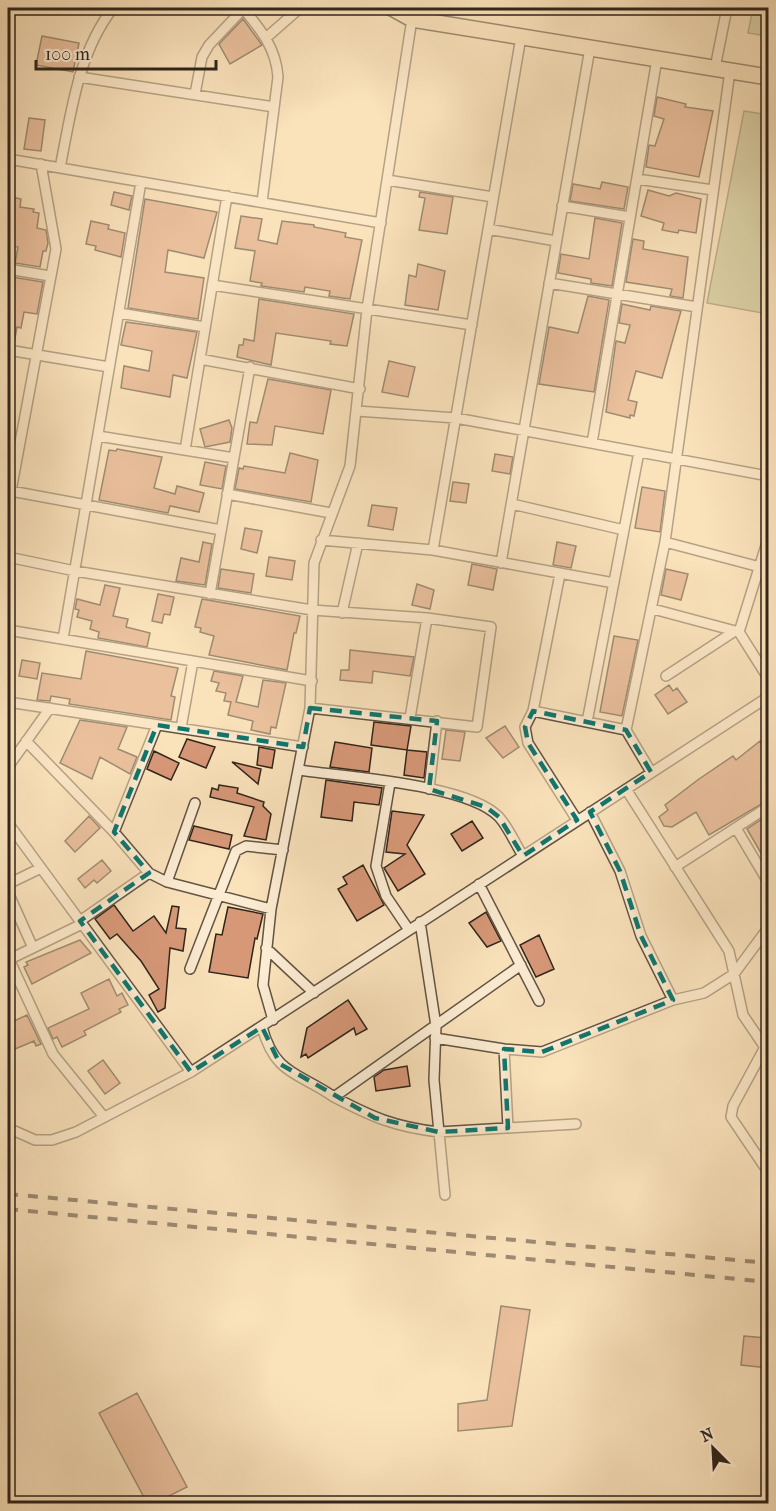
<svg xmlns="http://www.w3.org/2000/svg" width="776" height="1511" viewBox="0 0 776 1511" font-family="'IM FELL French Canon',serif">
	<style>
		.green { fill: #bbc493; stroke: #767457; stroke-width: 1.5 }
		.building { fill: #d79878; stroke: #30251b; stroke-width: 1.5 }
		.lines { fill: none; stroke-linecap: round; stroke-linejoin: round }
		.minor-casing { stroke: #625443; stroke-width: 12 }
		.primary-casing { stroke: #30251b; stroke-width: 18 }
		.minor { stroke: #fcecd3; stroke-width: 9 }
		.primary { stroke: #fae2bb; stroke-width: 15 }
		.rail { stroke: #30251b; stroke-width: 4; stroke-dasharray: 10 10; stroke-linecap: butt }
		.marked { fill: none; stroke: #0f766e; stroke-width: 4.5; stroke-dasharray: 12 8; stroke-linejoin: round }
	</style>
	<rect width="100%" height="100%" fill="#fae2bb"/>
	<filter id="stains"><feTurbulence type="fractalNoise" baseFrequency=".00333" numOctaves="4"/><feColorMatrix values="0 0 0 0 .2 0 0 0 0 .09 0 0 0 0 .02 0 0 0 .5 -.17"/></filter>
	<radialGradient id="worn" r=".72"><stop offset=".6" stop-color="#630" stop-opacity="0"/><stop offset="1" stop-color="#630" stop-opacity=".3"/></radialGradient>
	<path class="green" d="M753 8H768V36L748 33Z
		M744 111 768 115V314L707 303Z"/>
	<path class="building" d="M243 19 262 45 230 64 219 44Z
		M42 36 79 43 73 72 36 65Z
		M657 97 686 104 685 107 713 111 699 177 646 167 649 145 655 146 664 119 654 116Z
		M29 118 45 120 41 151 24 149Z
		M602 182 628 187 624 209 570 201 573 184 600 189Z
		M648 190 669 196 676 193 701 199 696 233 679 230 678 233 662 230 664 223 641 216Z
		M114 192 132 196 129 210 111 205Z
		M420 192 453 197 447 234 419 230 425 198 419 197Z
		M8 196 21 199 20 207 34 209 33 212 39 213 37 228 46 230 48 243 46 251H43L40 267 15 263 18 247 8 245Z
		M145 199 217 212 204 258 168 250 165 272 204 278 198 319 128 308Z
		M241 216 262 219 258 240 277 244 282 221 314 225V227L346 233 345 237 362 240 350 299 329 296 330 291 305 287 304 292 261 286 262 283 250 281 255 251 235 248Z
		M595 218 622 223 612 286 591 283V279L558 273 561 254 589 259Z
		M91 221 109 225 108 229 125 233 121 257 95 250 96 246 86 244Z
		M633 239 644 241 643 249 688 257 683 298 670 296 672 289 626 282Z
		M418 264 445 271 438 310 405 305 409 275 416 277Z
		M12 277 43 282 37 314 24 312 21 328 17 327 14 344 8 343V280L11 281Z
		M588 296 609 300 594 392 539 384 549 327 578 333Z
		M259 299 354 314 347 346 330 344 331 341 276 333 271 365 237 357 239 345H243L244 339 254 341Z
		M622 304 650 310 651 306 681 311 662 378 636 371 628 400 637 402 634 416 630 415V418L606 412 616 341 625 343 630 325 619 323Z
		M126 322 197 332 187 378 173 375 170 397 121 388 124 366 149 371 152 351 121 345Z
		M389 361 415 367 408 397 382 392Z
		M268 379 331 390 323 434 275 426 272 445 247 444 250 422 257 423Z
		M229 420 232 428 230 442 205 447 200 429Z
		M117 449 162 457 154 488 175 494 177 486 204 493 199 512 170 506 168 513 99 500 109 450 116 451Z
		M290 453 318 460 311 502 235 489 239 468 243 469 244 466 285 473Z
		M495 454 513 457 510 474 492 471Z
		M205 462 226 466 222 489 200 485Z
		M453 482 469 484 466 503 450 501Z
		M642 487 665 491 660 532 635 528Z
		M372 505 397 508 393 530 368 526Z
		M245 528 262 531 257 553 241 549Z
		M203 542 212 544 205 585 176 581 181 558 199 562Z
		M557 542 576 546 571 568 553 565Z
		M269 557 295 561 292 580 266 576Z
		M472 564 497 569 493 590 468 585Z
		M221 569 254 574 251 593 218 588Z
		M666 569 688 574 681 600 661 595Z
		M417 584 434 590 430 609 412 605Z
		M105 585 120 588 113 616 128 619 126 627 150 633 147 647 98 638 99 632 90 629 92 621 77 617 79 610 75 609 77 599 100 605Z
		M158 594 174 597 170 615 164 614 162 623 152 621Z
		M202 599 300 616 296 633H294L287 670 209 655 214 636 200 632 201 628 195 627Z
		M614 636 638 640 622 716 600 712Z
		M350 650 414 657 410 676 373 671 372 683 340 680 341 670H349Z
		M86 651 178 668 171 696 175 697 171 720 69 704 70 699 51 696 50 701 37 700 42 673 81 679Z
		M22 660 40 663 37 679 19 676Z
		M214 671 243 676 236 702 258 707 263 680 286 683 276 728 271 727 270 734 251 730 253 721 228 715 231 702 224 701 226 693 216 691 219 683 211 681Z
		M669 685 673 691 677 688 687 702 668 714 655 695Z
		M80 720 127 727 118 749 137 757 130 774 100 757 92 779 60 763Z
		M374 722 411 726 407 750 371 745Z
		M505 726 519 747 503 758 486 738Z
		M446 730 465 732 460 761 442 759Z
		M187 739 215 747 206 768 179 757Z
		M760 741 768 752V800L709 835 696 812 672 827 664 826 659 817 668 810 665 805 699 779 733 756 736 760Z
		M335 742 372 748 369 772 330 767Z
		M259 747 275 750 272 768 257 765Z
		M407 750 427 752 424 778 404 775Z
		M154 751 179 763 171 780 147 769Z
		M232 762 261 769 258 784Z
		M326 780 382 788 379 805 354 802 352 821 321 817Z
		M219 785 238 788 237 793 264 802 263 806 271 814 266 840 244 836 254 807 210 797 212 788 218 790Z
		M392 811 424 815 407 845 425 874 398 891 384 868 405 854 386 852Z
		M768 815V865L747 829Z
		M89 816 100 828 75 852 65 841Z
		M472 821 483 838 462 851 451 834Z
		M194 826 232 835 229 849 189 840Z
		M102 860 111 871 97 883 94 880 85 888 78 879Z
		M363 865 384 905 357 921 338 889 347 884 343 877Z
		M114 905 133 931 154 916 166 933 172 906 179 907 176 928 186 929 183 951 170 948 165 1008 158 1012 149 995 159 989 141 961 117 934 110 939 95 919Z
		M228 907 263 914 257 939 255 938 248 978 209 972 216 934 222 935Z
		M486 912 501 941 487 947 469 923Z
		M539 935 554 969 536 977 520 945Z
		M80 940 91 953 32 984 24 967 28 965 26 962Z
		M109 979 117 996 122 993 128 1005 119 1009 121 1012 84 1031 86 1035 62 1047 57 1037 53 1039 48 1028 89 1009 81 993Z
		M348 1000 367 1029 356 1035 354 1028 308 1058 306 1054 301 1057 307 1028Z
		M27 1015 41 1044 36 1046 34 1041 15 1049 8 1033 15 1030 12 1022Z
		M103 1060 120 1083 105 1094 88 1071Z
		M407 1066 410 1086 376 1091 374 1077 384 1070Z
		M501 1306 530 1310 512 1426 458 1431V1404L487 1400Z
		M744 1336 768 1338V1368L741 1365Z
		M137 1393 187 1487 155 1503H147L99 1413Z"/>
	<g class="lines">
		<g class="minor-casing">
			<path id="minor" d="M243 8C261 30 276 48 278 77L262 202
				M267 37 300 8
				M715 68 727 8
				M79 77 274 107
				M195 94 202 57 209 45 244 8
				M8 159 381 223
				M60 168C71 113 78 53 113 8
				M637 179 713 190
				M387 180 493 197
				M562 206 630 217
				M488 229 556 241
				M8 269 50 276
				M549 283 697 307
				M212 285 472 325
				M119 313 205 327
				M8 350 109 367
				M200 359 360 389
				M357 411 456 418 768 476
				M98 436 234 458
				M592 443 657 59
				M185 450 227 196
				M11 491 56 249 41 164
				M227 494 331 513
				M8 495 11 491 221 530
				M512 504 624 530
				M321 540 433 550 614 583
				M665 542 760 567
				M433 550 521 37
				M8 557 75 571 312 610 427 618 491 627 477 727 310 708
				M501 563 590 48
				M210 594 250 367
				M653 609 739 632 768 678
				M342 613 358 543
				M8 630 312 681
				M739 632 768 539
				M63 639 141 182
				M666 676 735 631
				M8 702 303 747
				M533 711 560 574
				M410 718 427 618
				M587 722 639 452
				M181 728 193 661
				M26 741 114 832 149 873 167 882 271 909
				M8 767 50 708
				M299 770C345 777 468 784 499 817 508 827 515 843 523 856
				M651 772 626 730 665 542 730 71
				M390 783 376 866 386 896 409 930
				M429 789 437 721
				M626 789 729 951 743 1015 768 1052
				M590 812 620 871 641 936 673 1000
				M577 820 528 743 525 727 533 711 626 730
				M8 823 191 1072
				M736 828 768 882
				M114 832 157 725
				M675 867 768 807
				M167 882 195 803
				M8 884 41 868
				M479 884 539 1001
				M8 892 33 948
				M80 921 149 873
				M420 922 436 1026 434 1080 445 1195
				M266 948 314 993
				M9 959 53 1054 104 1117
				M8 960 82 924
				M190 969 236 851 246 846 283 850
				M273 1020 263 985 271 909 310 708 314 563 350 466 367 309 412 19
				M262 1027C275 1075 298 1072 334 1097L521 965
				M435 1038 504 1049 542 1052 673 1000 704 993 734 974 768 928
				M765 1047 733 1106 731 1117 768 1172
				M504 1049 508 1128
				M334 1097C372 1117 395 1127 439 1132L576 1124
				M8 1128 35 1140H52L76 1132 191 1072 768 697"/>
		</g>
		<g class="primary-casing">
			<path id="primary" d="M392 8 412 19 768 77"/>
		</g>
		<use href="#minor" class="minor"/>
		<use href="#primary" class="primary"/>
		<path class="rail" d="M8 1194 768 1263
			M8 1209 768 1282"/>
	</g>
	<path d="M0 0H776V1511H0ZM310 708 437 721 429 789 486 807 499 817 523 856 577 820 528 743 525 727 533 711 626 730 651 772 590 812 620 871 641 936 673 1000 542 1052 504 1049 508 1128 439 1132 375 1118 280 1064 262 1027 191 1072 80 921 149 873 114 832 157 725 303 747Z" fill="#fae2bb" fill-opacity=".55" fill-rule="evenodd"/>
	<path class="marked" d="M310 708 437 721 429 789 486 807 499 817 523 856 577 820 528 743 525 727 533 711 626 730 651 772 590 812 620 871 641 936 673 1000 542 1052 504 1049 508 1128 439 1132 375 1118 280 1064 262 1027 191 1072 80 921 149 873 114 832 157 725 303 747Z"/>
	<rect width="776" height="1511" fill="none" stroke="#fae2bb" stroke-width="30"/>
	<rect x="9" y="9" width="758" height="1493" fill="none" stroke="#30251b" stroke-width="3"/>
	<rect x="15" y="15" width="746" height="1481" fill="none" stroke="#30251b" stroke-width="1.5"/>
	<g transform="translate(713 1448) rotate(336)" stroke="#fcecd3" stroke-width="4.5" paint-order="stroke">
	<path d="M0-4.5L10 22L0 15L-10 22Z" fill="#30251b"/>
	<text y="-9" font-size="16" font-weight="bold" text-anchor="middle" fill="#30251b">N</text>
	</g>
	<path d="M36 60v9h180v-9" fill="none" stroke="#30251b" stroke-width="3"/>
	<text x="45" y="60" font-size="18" fill="#30251b" stroke="#fcecd3" stroke-width="4.5" paint-order="stroke">100 m</text>
	<rect width="100%" height="100%" filter="url(#stains)"/>
	<rect width="100%" height="100%" fill="url(#worn)"/>
</svg>
